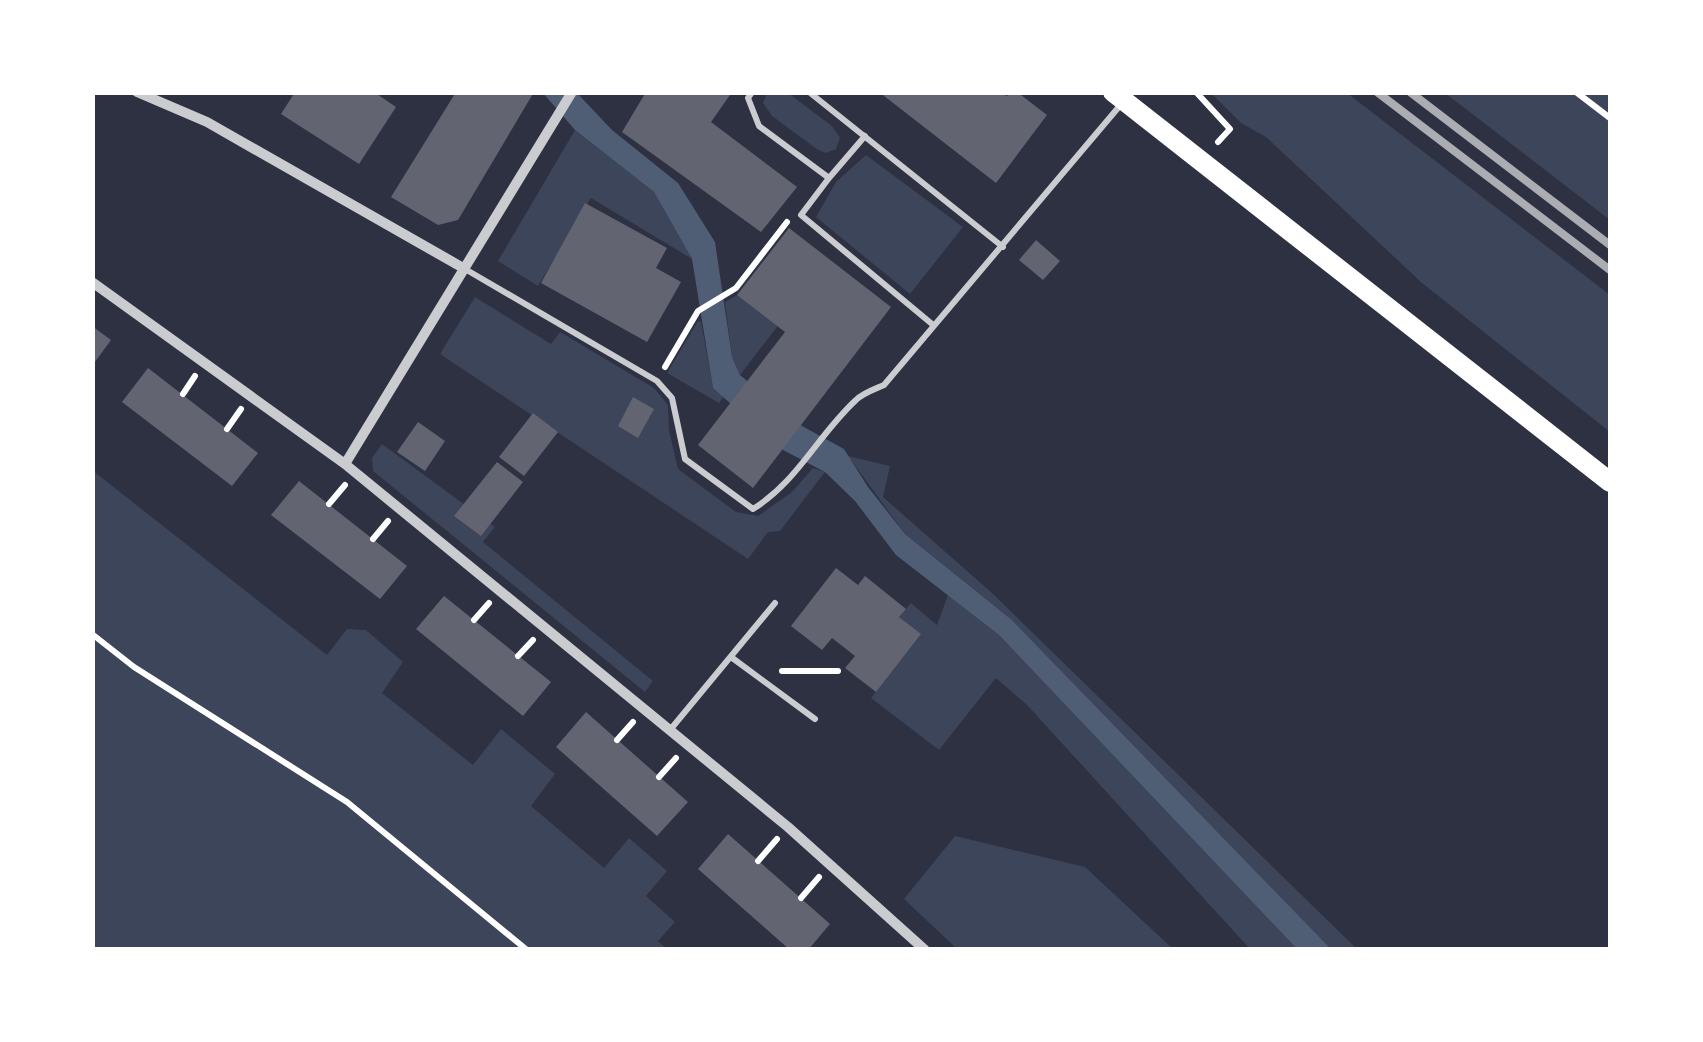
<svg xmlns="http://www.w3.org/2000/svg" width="1703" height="1042" viewBox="0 0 1703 1042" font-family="'Work Sans',sans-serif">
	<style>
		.green { fill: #3c4559 }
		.water { fill: #4f5d75 }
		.building { fill: #626471 }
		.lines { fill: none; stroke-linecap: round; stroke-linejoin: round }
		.path { stroke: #fff; stroke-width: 6 }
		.service { stroke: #caccd0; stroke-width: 6 }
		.minor { stroke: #caccd0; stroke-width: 10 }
		.secondary { stroke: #fff; stroke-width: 20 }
		.rail { stroke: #abadb3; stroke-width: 8 }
	</style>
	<rect width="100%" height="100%" fill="#2d3142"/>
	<path class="green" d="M767 93H788L832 126 840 138 836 149 826 153 818 150 772 116 763 103Z
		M1211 93H1347L1610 295V432L1422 283 1266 137 1241 123Z
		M1445 93H1610V220Z
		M575 130 654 192 692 259 591 198 538 286 498 261Z
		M866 155 963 227 910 294 816 217 836 182Z
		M741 293 780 323 740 375 732 357 725 302Z
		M475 297 551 344 560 332 654 388 668 405 669 430 678 469 736 512 758 516 792 492 813 468 825 472 780 531 768 532 748 559 440 354Z
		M698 321 701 322 713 387 724 396 719 403 667 373Z
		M382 444 495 527 483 542 653 681 645 692 373 471 372 458Z
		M848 456 890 466 883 497 991 592 1357 949H1331L1012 620 905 534Z
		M92 470 327 655 347 629 366 630 403 662 382 693 473 765 501 729 555 774 531 806 604 868 629 838 667 871 646 896 675 922 658 941 667 949H93Z
		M948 595 999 635 1297 949H1250L1027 705 996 678 939 750 871 698 920 635 899 617 911 603 937 625Z
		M955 836 1085 867 1173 949H957L904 899Z"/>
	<path class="water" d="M543 93H577L612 130 678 183 715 242 732 357 740 375 802 426 844 449 868 487 905 534 1012 620 1331 949H1297L999 635 896 555 855 501 825 472 783 450 713 388 692 259 654 192 575 130Z"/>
	<path class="building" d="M295 92H374L396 107 359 164 281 114Z
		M456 92H534L458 220 438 225 391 197Z
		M646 92H732L711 122 797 187 761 232 622 132Z
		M879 92H1002L1006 96 1017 92 1047 115 996 183Z
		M585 203 667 248 656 268 681 282 647 342 541 283Z
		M789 228 891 307 753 488 698 445 785 332 737 295Z
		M1036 240 1060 261 1043 280 1019 260Z
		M92 326 111 340 92 366Z
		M148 368 258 453 232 486 122 402Z
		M633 397 654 409 638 438 618 426Z
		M533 413 558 432 524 476 499 457Z
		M418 422 445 441 425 471 397 452Z
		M497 462 523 482 481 536 454 516Z
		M299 481 407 566 380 599 271 515Z
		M836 568 858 585 865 576 906 609 899 617 921 634 876 692 845 668 855 656 832 638 822 650 791 626Z
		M444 596 551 682 523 716 416 629Z
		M586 712 688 802 657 836 556 747Z
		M728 834 830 924 808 950H790L698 869Z"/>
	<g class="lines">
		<path class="path" d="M1196 92 1230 129 1218 142
			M1576 92 1610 118
			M665 367 698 311 736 288 787 222
			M183 394 195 376
			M227 429 241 409
			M329 504 345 485
			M373 539 388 521
			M474 620 489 603
			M92 634 134 667 347 802 527 950
			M518 656 533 640
			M782 671H838
			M617 740 633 722
			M659 777 676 758
			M758 861 777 839
			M801 898 819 877"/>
		<path class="service" d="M752 92 748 98 759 126 829 178 801 215 932 324
			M809 92 1003 247
			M829 178 865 136
			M465 269 657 381 672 398 685 459 753 509C798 481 818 435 856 400 863 393 875 389 884 385L1123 102
			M731 657 815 719
			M670 730 775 603"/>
		<path class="minor" d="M137 92 207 122 465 269
			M92 282 345 464 788 827 925 950
			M345 464 572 92"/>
		<path class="secondary" d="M1113 92 1610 482"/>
		<path class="rail" d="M1377 92 1610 270
			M1410 92 1610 245"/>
	</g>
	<rect width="1703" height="1042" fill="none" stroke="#ffffff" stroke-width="190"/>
</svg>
